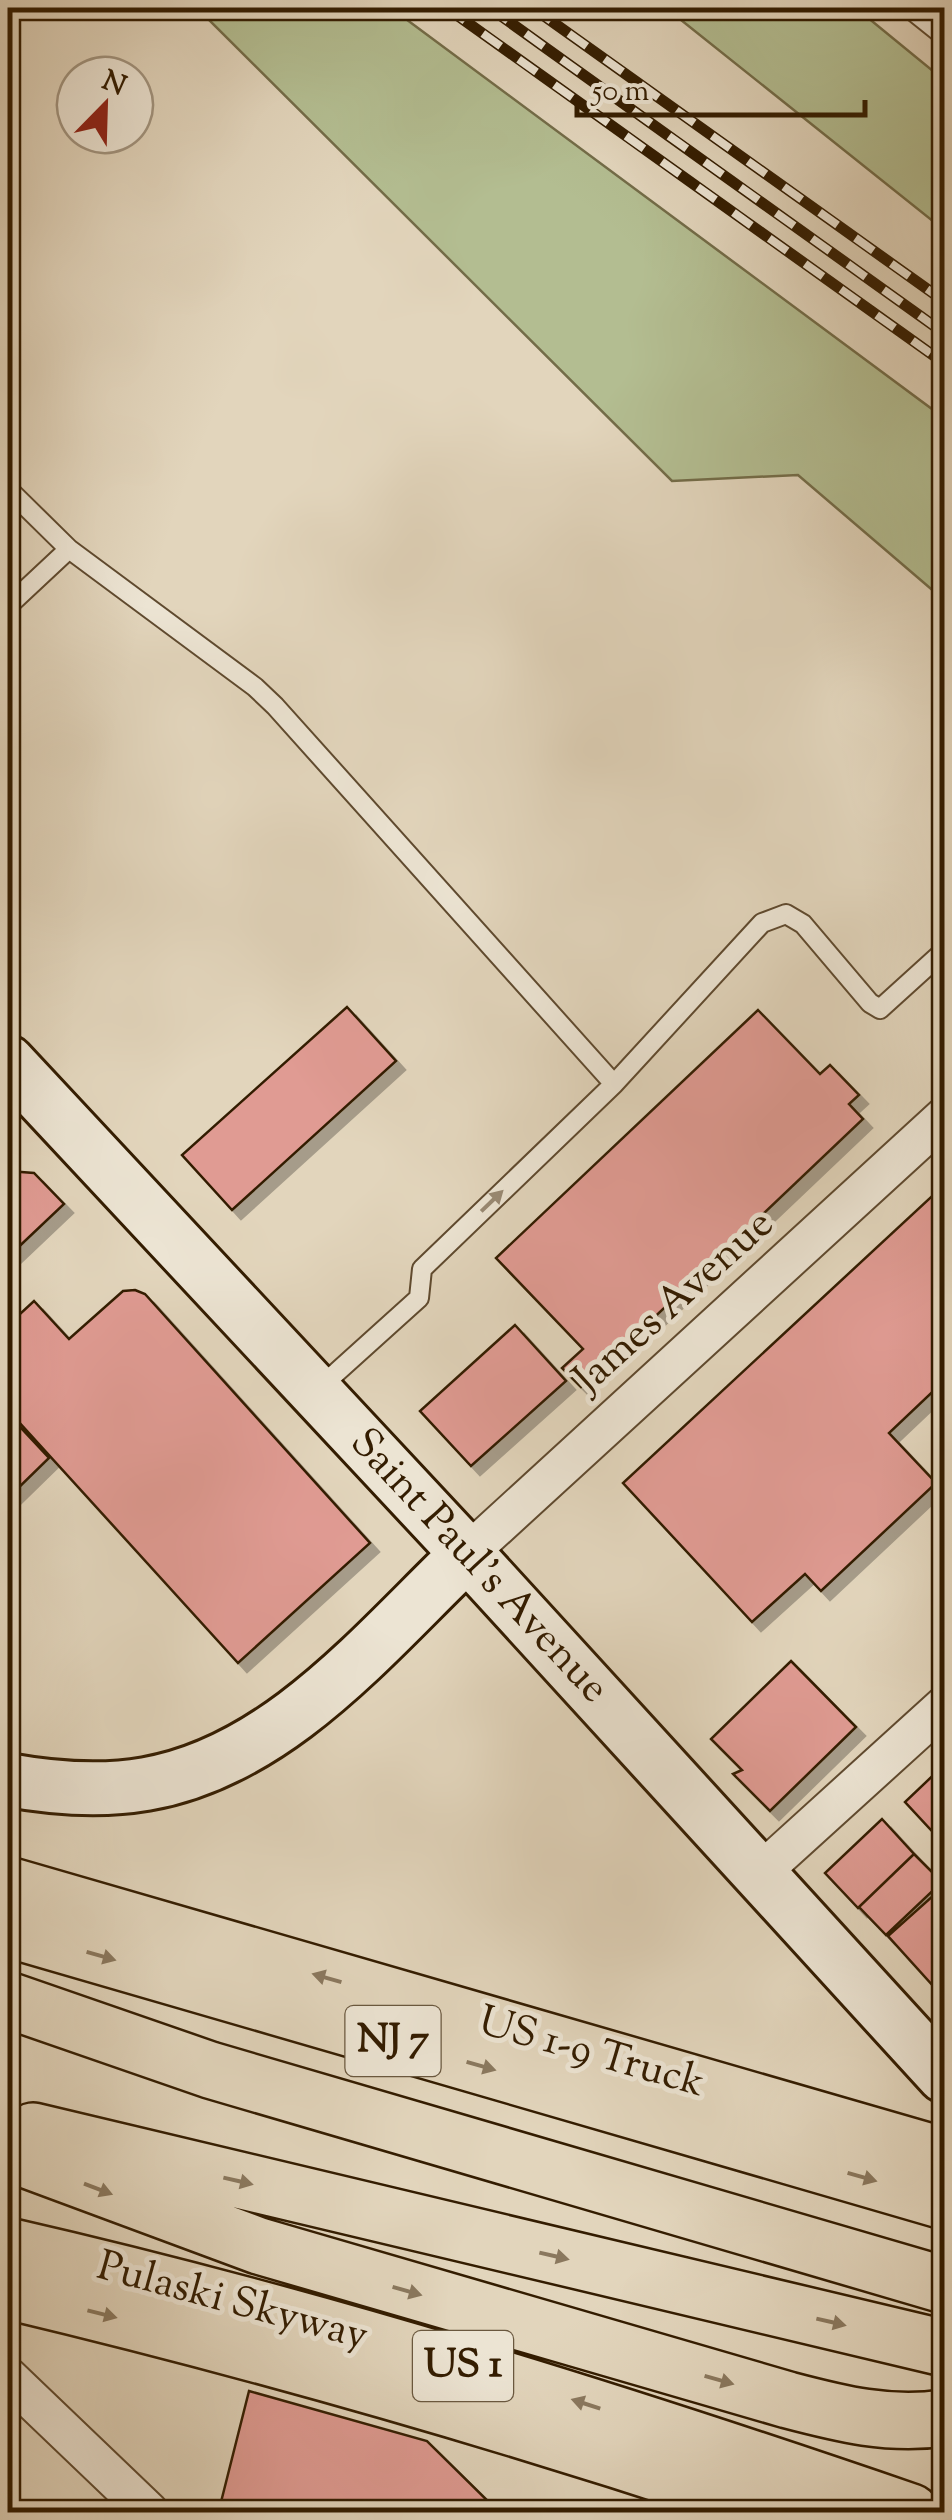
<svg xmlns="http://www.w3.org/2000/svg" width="952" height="2520" viewBox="0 0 952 2520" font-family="'Sorts Mill Goudy',serif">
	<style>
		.green { fill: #b3bd91; stroke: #736c48; stroke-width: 2.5 }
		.building { fill: #e09b93; stroke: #331c00; stroke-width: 2.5; filter: url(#shadow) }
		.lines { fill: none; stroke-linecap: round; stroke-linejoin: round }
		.lane-casing { stroke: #5f4a2f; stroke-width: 22 }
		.street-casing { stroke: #5f4a2f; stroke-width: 42 }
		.secondary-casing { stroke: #331c00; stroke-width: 58 }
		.highway-casing { stroke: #331c00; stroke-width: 60 }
		.lane { stroke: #ece4d3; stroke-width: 18 }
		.street { stroke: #ece4d3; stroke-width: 38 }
		.secondary { stroke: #ece4d3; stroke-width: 52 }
		.highway { stroke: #e2d5bc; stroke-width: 55 }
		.rail-casing { stroke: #331c00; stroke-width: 11 }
		.rail { stroke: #ece4d3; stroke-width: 8; stroke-dasharray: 22; stroke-linecap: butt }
		.oneway { fill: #998a74 }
		.oneway2 { fill: #8a785e }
		.labels { text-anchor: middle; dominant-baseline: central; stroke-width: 10; stroke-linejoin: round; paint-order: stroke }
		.shield { fill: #ece4d3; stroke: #6a583f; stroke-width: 2.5 }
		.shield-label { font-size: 40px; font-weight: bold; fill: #331c00 }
		.street-label { font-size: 42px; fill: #331c00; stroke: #ece4d3 }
	</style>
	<defs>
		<filter id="shadow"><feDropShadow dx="9" dy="9" stdDeviation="0" flood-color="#0004"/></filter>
	</defs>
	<rect width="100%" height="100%" fill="#e2d5bc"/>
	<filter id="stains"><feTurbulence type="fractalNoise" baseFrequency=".002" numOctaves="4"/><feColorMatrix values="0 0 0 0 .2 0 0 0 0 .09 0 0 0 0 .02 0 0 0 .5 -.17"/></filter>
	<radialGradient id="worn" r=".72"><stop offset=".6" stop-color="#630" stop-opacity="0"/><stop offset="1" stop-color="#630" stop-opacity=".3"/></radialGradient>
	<path class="green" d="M197 8H391L944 418V600L798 475 672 481Z
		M666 8H856L944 80V230Z"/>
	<path class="building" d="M347 1007 396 1061 232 1210 182 1155Z
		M758 1010 820 1074 830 1065 859 1095 849 1104 863 1119 581 1387 562 1368 583 1349 496 1258Z
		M8 1171 34 1173 64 1204 8 1257Z
		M944 1185V1381L889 1433 936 1483 821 1591 805 1574 752 1622 623 1483Z
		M135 1290 145 1294 370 1543 238 1663 8 1410V1325L34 1301 69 1339 123 1291Z
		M515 1325 566 1381 471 1466 420 1411Z
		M8 1422 16 1431 20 1427 49 1458 8 1498Z
		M791 1661 856 1727 770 1811 733 1774 742 1770 711 1739Z
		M944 1765V1844L905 1802Z
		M882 1819 914 1854 858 1908 825 1873Z
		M914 1854 942 1882 886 1935 859 1907Z
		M944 1886V1998L888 1936Z
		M249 2391 427 2441 499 2512H232L221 2502Z"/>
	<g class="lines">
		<g class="lane-casing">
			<path id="lane" d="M909 8 944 36
				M8 489 69 549 255 687 275 706 614 1084
				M8 606 69 549
				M317 1390 419 1298 422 1269 614 1084 762 923 786 914 803 924 870 1003 880 1009 944 951"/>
		</g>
		<g class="street-casing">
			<path id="street" d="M467 1554 944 1117
				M759 1874 944 1706
				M8 2377 149 2512"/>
		</g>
		<g class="secondary-casing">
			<path id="secondary" d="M8 1062 467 1554 944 2076
				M8 1780C52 1788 100 1792 146 1784 279 1761 374 1643 467 1554"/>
		</g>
		<g class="highway-casing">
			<path id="highway" d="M8 1885 944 2156
				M8 1929 944 2201
				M8 2000 210 2070 944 2285
				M33 2131 944 2348
				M8 2153 259 2246 788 2400C841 2414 889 2426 944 2418
				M8 2246C314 2316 614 2410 911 2512
				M8 2291C268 2353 523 2427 777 2512"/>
		</g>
		<use href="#lane" class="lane"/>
		<use href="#street" class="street"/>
		<use href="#secondary" class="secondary"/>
		<use href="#highway" class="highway"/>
		<g class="rail-casing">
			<path id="rail" d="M447 8 944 363
				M490 8 944 333
				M533 8 944 301"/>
		</g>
		<use href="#rail" class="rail"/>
	</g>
	<defs><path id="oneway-solid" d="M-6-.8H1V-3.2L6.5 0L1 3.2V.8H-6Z" transform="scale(2.5)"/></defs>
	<use class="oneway" href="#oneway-solid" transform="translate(492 1201) rotate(-44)"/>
	<g class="oneway2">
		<use href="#oneway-solid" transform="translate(101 1956) rotate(16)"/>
		<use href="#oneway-solid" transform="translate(327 1978) rotate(-164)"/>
		<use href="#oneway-solid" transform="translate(481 2066) rotate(16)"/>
		<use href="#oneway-solid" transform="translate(862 2177) rotate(16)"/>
		<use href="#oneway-solid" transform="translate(238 2181) rotate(13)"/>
		<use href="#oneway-solid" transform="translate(98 2189) rotate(21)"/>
		<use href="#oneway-solid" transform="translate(554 2256) rotate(13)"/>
		<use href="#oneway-solid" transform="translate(407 2291) rotate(16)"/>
		<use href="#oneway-solid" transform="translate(102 2314) rotate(14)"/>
		<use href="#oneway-solid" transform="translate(831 2322) rotate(13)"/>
		<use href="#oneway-solid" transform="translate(719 2380) rotate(16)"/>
		<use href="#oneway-solid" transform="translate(586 2404) rotate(-162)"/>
	</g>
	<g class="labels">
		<g class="shield">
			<rect x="345.5" y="2006" width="95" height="70" rx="8"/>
			<rect x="413" y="2331" width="100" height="70" rx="8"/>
		</g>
		<g class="shield-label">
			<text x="393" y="2041">NJ 7</text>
			<text x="463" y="2366">US 1</text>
		</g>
		<g class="street-label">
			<text transform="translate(675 1303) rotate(-42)">James Avenue</text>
			<text transform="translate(478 1567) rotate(47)">Saint Paul's Avenue</text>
			<text transform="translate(591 2054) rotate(16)">US 1-9 Truck</text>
			<text transform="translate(232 2303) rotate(15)">Pulaski Skyway</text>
		</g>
	</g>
	<rect width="952" height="2520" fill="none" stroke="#e2d5bc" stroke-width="40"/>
	<rect x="10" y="10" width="932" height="2500" fill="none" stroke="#331c00" stroke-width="5"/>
	<rect x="20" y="20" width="912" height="2480" fill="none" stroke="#331c00" stroke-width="2.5"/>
	<g transform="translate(105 105) rotate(23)"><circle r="48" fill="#ece4d3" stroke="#a2947f" stroke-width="2.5"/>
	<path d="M0-8L18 38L0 25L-18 38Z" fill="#8f2418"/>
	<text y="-15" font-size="28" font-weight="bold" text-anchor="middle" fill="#331c00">N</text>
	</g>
	<path d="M577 100v15h288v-15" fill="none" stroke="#331c00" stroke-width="5"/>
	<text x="592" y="100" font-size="30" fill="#331c00" stroke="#ece4d3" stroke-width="8" paint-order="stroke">50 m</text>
	<rect width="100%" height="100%" filter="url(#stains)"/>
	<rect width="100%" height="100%" fill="url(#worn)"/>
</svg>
